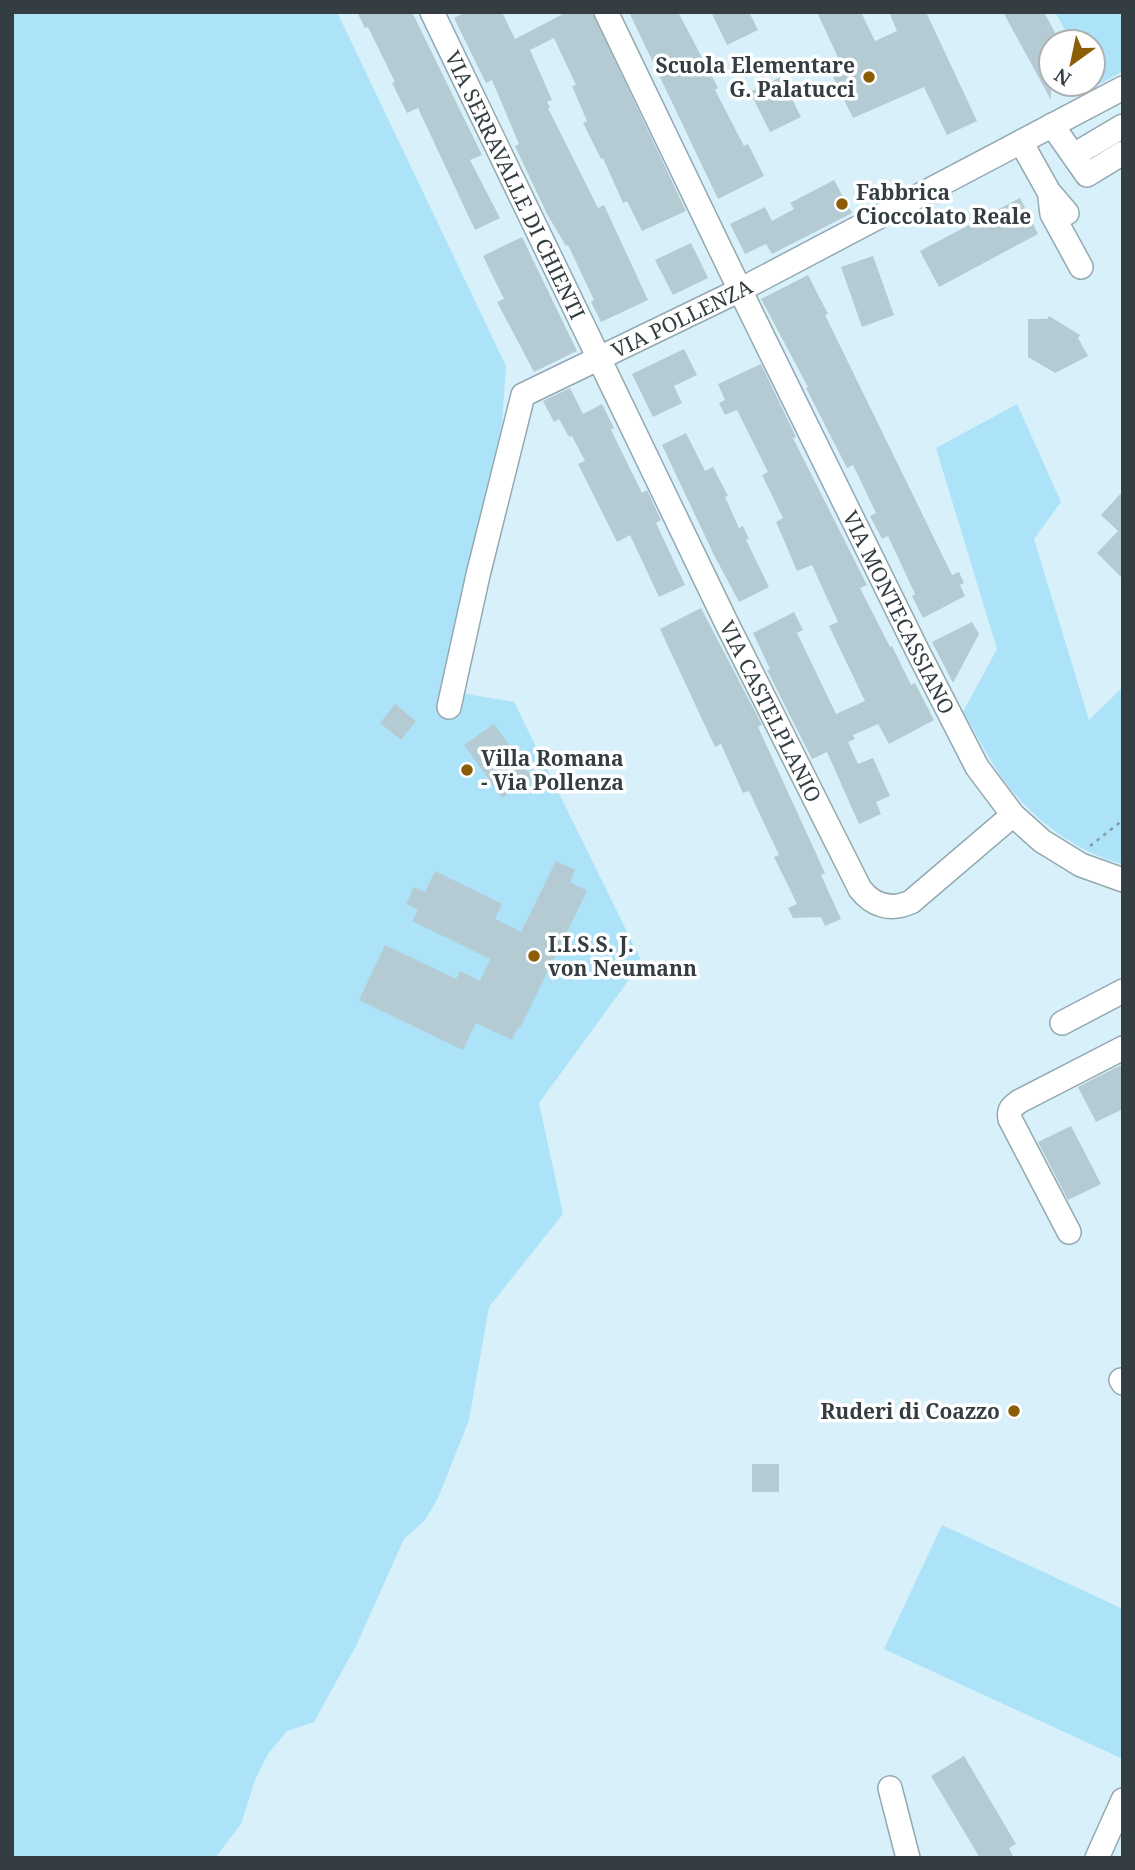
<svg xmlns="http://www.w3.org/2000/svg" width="1135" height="1870" viewBox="0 0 1135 1870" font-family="'Noto Serif',serif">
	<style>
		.green { fill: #ace3f9 }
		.building { fill: #b5cbd4 }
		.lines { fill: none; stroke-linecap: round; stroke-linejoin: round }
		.minor-casing { stroke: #93a9b2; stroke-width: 26 }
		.path { stroke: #8a9ba2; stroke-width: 2.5; stroke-dasharray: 3.5 5; stroke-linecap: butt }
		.minor { stroke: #fff; stroke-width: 23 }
		.poi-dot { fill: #8d5d06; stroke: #fff; stroke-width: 2.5 }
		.labels { text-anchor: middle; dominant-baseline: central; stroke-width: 7; stroke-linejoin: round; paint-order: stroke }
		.poi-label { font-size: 21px; font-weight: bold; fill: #343d41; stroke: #fff; text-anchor: start }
		.street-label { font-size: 21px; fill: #343d41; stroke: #fff }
	</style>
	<rect width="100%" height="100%" fill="#d8f0f9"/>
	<path class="green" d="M12 12H337L506 366 502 424 448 671 466 694 514 702 642 962 539 1103 563 1214 489 1307 469 1420 438 1498 425 1520 404 1539 356 1646 314 1722 287 1731 268 1754 255 1780 241 1824 215 1858H12Z
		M1055 12H1123V71L1096 86 1093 80V42H1072Z
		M1017 404 1061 502 1034 539 1089 720 1123 687V864C1077 853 1033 819 1005 782 989 760 977 735 963 712L997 649 936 448Z
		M942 1525 1123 1609V1759L884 1649Z"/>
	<path class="building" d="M357 12H412L482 155 470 160 500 218 475 230 418 108 407 113 392 83 395 82 368 27 365 28Z
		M466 12H502L515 39 567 12H592L686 211 642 231 627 201 623 203 603 158 601 159 583 123 587 121 572 86 576 85 554 38 530 50 552 100 547 102 550 107 548 108 598 208 604 205 648 300 601 322 591 302 594 300 568 245 566 246 547 214 515 146 519 144 492 80 486 83 454 18Z
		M629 12H678L718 88 715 90 744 146 748 144 764 176 718 199Z
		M711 12H749L758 30 727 45Z
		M817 12H861L875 41 897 31 889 12H926L977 121 947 135 924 87 853 118 829 69 841 64Z
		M1003 12H1044L1060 42H1051V100Z
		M781 77 801 117 770 132 750 92Z
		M834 180 852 213 772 254 766 244 745 254 730 224 765 207 772 221 794 209 790 203Z
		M1020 198 1038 234 939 287 920 251Z
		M522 237 577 351 534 372 497 302 504 299 483 256Z
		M691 243 708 278 673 295 655 260Z
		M873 256 894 315 862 327 841 267Z
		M808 275 828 314 825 315 952 575 959 572 964 583 960 585 965 596 923 618 912 596 915 594 888 536 882 539 870 516 876 513 853 465 847 468 806 388 808 387 761 299Z
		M1049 316 1080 335 1078 338 1088 356 1055 373 1028 357V319H1047Z
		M684 349 697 375 674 386 682 403 653 417 632 374Z
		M761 364 796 437 793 438 867 585 860 588 890 647 892 646 911 685 915 683 934 720 889 744 878 724 853 735 855 739 848 742 858 764 873 758 890 796 876 802 881 814 859 824 827 752 812 759 767 670 770 669 753 633 794 612 803 630 797 633 836 714 865 701 829 626 838 622 812 565 797 571 789 552 776 522 783 518 762 475 768 472 737 410 725 415 719 403 725 400 718 384Z
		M570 388 583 414 602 404 614 428 611 430 642 493 647 490 661 520 656 523 685 585 659 597 630 535 617 542 578 464 585 461 572 436 569 437 559 419 554 422 543 401Z
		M686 433 705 471 713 467 728 496 725 497 739 528 743 526 749 539 746 540 769 587 739 602 714 555 662 445Z
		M1123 491V579L1097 553 1118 531 1101 515Z
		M701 608 762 725 758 727 825 873 821 875 841 919 825 926 821 917 793 918 788 908 797 904 774 857 779 855 749 791 743 793 721 744 715 747 660 629Z
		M972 622 979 634 953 683 932 642Z
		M395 704 416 721 401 740 380 723Z
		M494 724 532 777 502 798 464 745Z
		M556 861 575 870 570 882 587 891 520 1028 518 1027 512 1040 476 1023 463 1050 359 1000 385 945 456 979 460 971 480 981 490 959 412 921 418 910 406 904 414 887 425 892 435 871 502 904 495 919 521 932Z
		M1123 1064V1109L1096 1122 1078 1087Z
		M1071 1126 1101 1184 1068 1200 1038 1142Z
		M752 1464H779V1492H752Z
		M964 1756 1016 1844 1009 1848 1014 1858H980L931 1776Z"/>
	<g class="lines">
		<g class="minor-casing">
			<g id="minor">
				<path id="s1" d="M432 12 727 624 860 889C873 906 891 911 911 902L1013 815"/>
				<path id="s2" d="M606 12 740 290 917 650 977 767 1013 815 1042 841 1081 865 1123 880"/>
				<path d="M1052 125 1087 175 1123 153"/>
				<path d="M1021 142 1049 192 1067 213"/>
				<path d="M1074 155 1123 126"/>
				<path d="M1050 198 1052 214 1081 267"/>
				<path id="s3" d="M449 707 478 575 523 395 740 290 1123 88"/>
				<path d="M1062 1023 1123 991"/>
				<path d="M1069 1232 1010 1119C1008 1109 1012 1107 1020 1101L1123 1048"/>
				<path d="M1121 1380 1123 1383"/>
				<path d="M890 1788 908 1858"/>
				<path d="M1097 1858 1123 1800"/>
			</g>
		</g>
		<path class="path" d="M1090 846 1123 820"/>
		<use href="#minor" class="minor"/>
	</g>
	<g class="poi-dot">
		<circle cx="869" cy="77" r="7"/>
		<circle cx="842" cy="204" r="7"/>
		<circle cx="467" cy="770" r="7"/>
		<circle cx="534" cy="956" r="7"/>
		<circle cx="1014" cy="1411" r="7"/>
	</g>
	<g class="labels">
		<g class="poi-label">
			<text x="855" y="65" text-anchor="end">Scuola Elementare<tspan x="855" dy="24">G. Palatucci</tspan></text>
			<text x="856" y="192">Fabbrica<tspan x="856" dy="24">Cioccolato Reale</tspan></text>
			<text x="481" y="758">Villa Romana<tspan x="481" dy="24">- Via Pollenza</tspan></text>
			<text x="548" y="944">I.I.S.S. J.<tspan x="548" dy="24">von Neumann</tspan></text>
			<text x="1000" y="1411" text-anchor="end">Ruderi di Coazzo</text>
		</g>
		<g class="street-label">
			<text stroke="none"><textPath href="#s1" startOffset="192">VIA SERRAVALLE DI CHIENTI</textPath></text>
			<text stroke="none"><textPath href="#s3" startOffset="497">VIA POLLENZA</textPath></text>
			<text stroke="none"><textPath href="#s2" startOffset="668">VIA MONTECASSIANO</textPath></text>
			<text stroke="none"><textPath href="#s1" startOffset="777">VIA CASTELPLANIO</textPath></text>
		</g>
	</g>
	<rect width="1135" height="1870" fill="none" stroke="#343d41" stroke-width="28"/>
	<g transform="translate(1072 63) rotate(213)"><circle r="33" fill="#ffffff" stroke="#aeb1b3" stroke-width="2"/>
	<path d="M0-5L12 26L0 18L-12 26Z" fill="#8d5d06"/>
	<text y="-10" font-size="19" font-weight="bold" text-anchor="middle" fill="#343d41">N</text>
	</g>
</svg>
